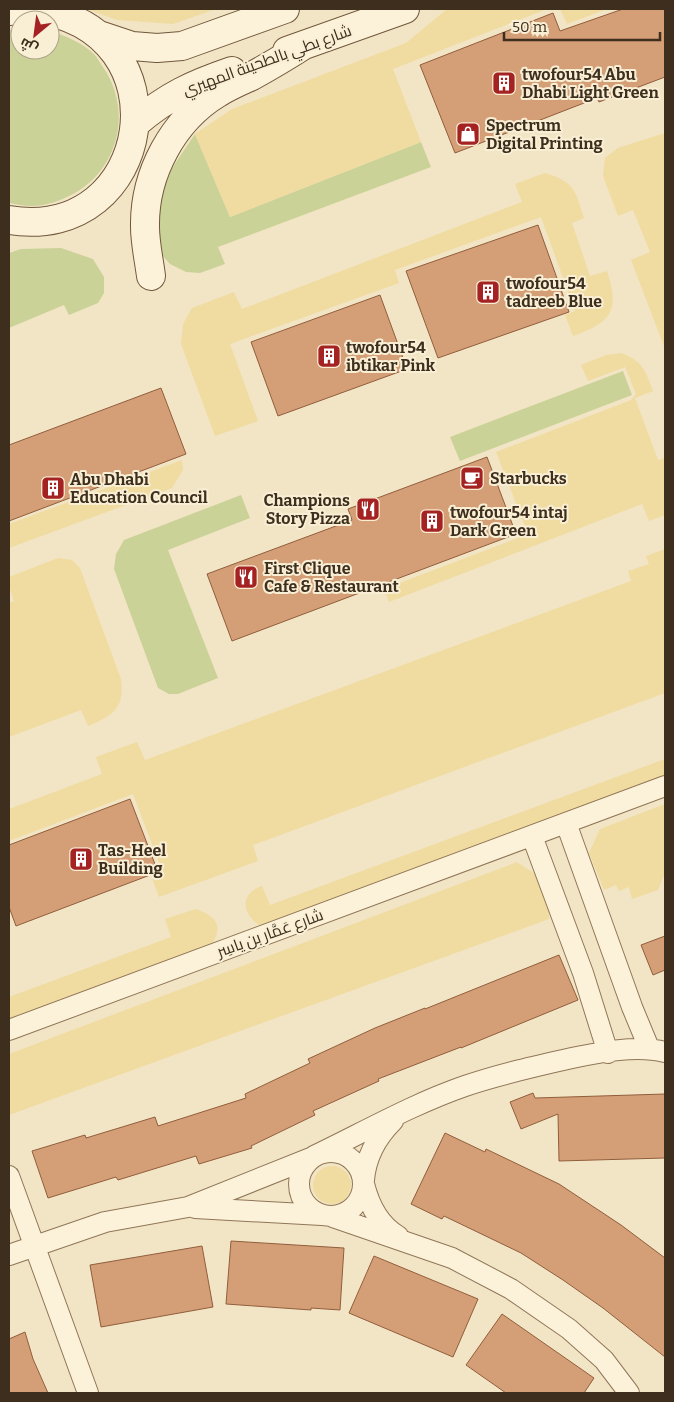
<svg xmlns="http://www.w3.org/2000/svg" width="674" height="1402" viewBox="0 0 674 1402" font-family="Bitter,Cairo,serif">
	<style>
		.green { fill: #cbd297 }
		.sand { fill: #f0dba0 }
		.building { fill: #d49e77; stroke: #915e3c }
		.lines { fill: none; stroke-linecap: round; stroke-linejoin: round }
		.street-casing { stroke: #907658; stroke-width: 22 }
		.secondary-casing { stroke: #71573c; stroke-width: 30 }
		.street { stroke: #fcf2d9; stroke-width: 20 }
		.secondary { stroke: #fcf2d9; stroke-width: 28 }
		.labels { text-anchor: middle; dominant-baseline: central; stroke-width: 4; stroke-linejoin: round; paint-order: stroke }
		.street-label { font-size: 16px; fill: #3e2e1e; stroke: #f9efd5 }
		.poi-label { font-size: 16px; font-weight: bold; fill: #3e2e1e; stroke: #f9efd5; text-anchor: start }
	</style>
	<rect width="100%" height="100%" fill="#f2e5c5"/>
	<path class="green" d="M13 29H20V50H50V31C66 36 81 42 94 54 97 57 100 63 103 67 132 109 120 167 75 193 62 200 47 206 32 206 24 206 16 204 9 203V30Z
		M195 134 230 217 421 142 431 167 218 247 225 264 200 273 186 272 170 264 159 252 156 237 162 190 172 168Z
		M61 248 93 259 104 277V293L98 303 69 315 64 305 9 328V253L21 249Z
		M623 371 632 395 460 461 450 437Z
		M241 495 250 518 168 550 218 678 178 694H169L158 688 114 569 116 554 124 540Z"/>
	<path class="sand" d="M87 9H216L173 24 117 20Z
		M447 9H547L393 69 421 142 230 217 195 134 232 109 406 43Z
		M560 9H607L567 24Z
		M665 133V349L631 260 650 252 633 210 618 216 603 176 605 158 618 148Z
		M545 173C575 182 575 190 584 218L572 223 590 276 607 271C620 311 612 322 573 336L565 315 575 311 541 217 395 270 399 283 230 344 258 421 215 436 181 344 183 324 192 308 234 292 242 309 522 202 515 184Z
		M621 353C643 361 645 370 653 391L635 398 658 460 665 458V515L649 521 642 504 389 602 384 589 528 534 496 452 631 400 636 394 625 367 588 381 581 365 606 355Z
		M182 460 183 470 172 488 9 548V524Z
		M665 549V693L253 845 258 861 159 897 152 878 163 873 133 794 9 841V809L102 774 96 757 137 742 145 760 631 581 628 571 649 564 646 556Z
		M58 558 72 560 80 568 121 679C125 708 113 716 88 726L81 710 9 737V603L14 601 9 586V577Z
		M665 759V781L264 928C244 918 236 895 262 886L270 905Z
		M665 804V873L658 890 632 899 629 887 619 891 616 885 604 890 589 853 600 829Z
		M517 862 535 874 549 912V919L9 1115V1054Z
		M196 909C224 919 222 932 205 954L9 1027V997L171 937 165 919Z
		M313 1185a19 19 0 1 1 38 0a19 19 0 1 1-38 0Z"/>
	<path class="building" d="M623 9H665V77L599 102 597 98 455 153 420 65 553 13 560 31Z
		M538 225 569 312 438 358 406 271Z
		M380 295 407 369 278 416 251 342Z
		M161 388 186 454 9 521V445Z
		M487 457 516 534 232 641 207 574 352 520 348 509Z
		M130 799 158 872 16 926 9 907V845Z
		M665 936V970L653 975 641 945Z
		M559 955 578 1000 461 1048V1047L378 1079 379 1081 313 1111 315 1115 251 1146 252 1148 199 1164 196 1156 118 1180 116 1177 48 1198 32 1151 85 1135 86 1138 155 1117 158 1126 246 1098 245 1094 310 1063 308 1059 375 1028 425 1008V1009Z
		M533 1093 535 1098 665 1094V1158L559 1161 558 1114 521 1129 510 1102Z
		M445 1133 485 1152 486 1149 559 1184 621 1225 665 1258V1357L603 1308 563 1280 521 1253 444 1216 442 1219 411 1204Z
		M231 1241 344 1248 340 1310 311 1308V1310L226 1304Z
		M202 1246 213 1307 101 1327 90 1265Z
		M374 1256 478 1299 453 1357 349 1313Z
		M502 1314 594 1378 584 1393H506L466 1365Z
		M25 1332 33 1359 48 1393H9V1339Z"/>
	<g class="lines">
		<g class="street-casing">
			<path id="street" d="M566 823 632 1007 649 1048
				M532 836 583 973 608 1053
				M9 1030 665 786
				M299 1184a32 32 0 1 1 64 0a32 32 0 1 1-64 0Z
				M314 1156C364 1132 413 1104 465 1086 500 1074 536 1066 572 1058 601 1052 636 1045 665 1052
				M9 1176 88 1393
				M364 1180C366 1156 376 1138 393 1121
				M364 1184C369 1204 379 1225 398 1236
				M195 1208 322 1215
				M333 1217 452 1258 511 1289 569 1329 604 1360 629 1393
				M9 1255 105 1222 188 1207 313 1157"/>
		</g>
		<g class="secondary-casing">
			<path id="secondary" d="M9 11 29 9
				M99 35 132 46 157 48 182 46 285 9
				M287 51 405 9
				M136 123C167 96 194 84 232 71
				M9 220C154 244 189 28 33 9
				M151 276C149 260 145 243 145 227 144 174 173 120 218 93 229 86 241 81 252 76 270 66 287 56 304 45"/>
		</g>
		<use href="#street" class="street"/>
		<use href="#secondary" class="secondary"/>
	</g>
	<defs>
		<g id="building-square" transform="scale(1.25)"><rect x="-9" y="-9" width="18" height="18" rx="4" fill="#a52223" stroke="#f9efd5"/><path d="M-4-6H4V6H1V3H-1V6H-4ZM-2.5-4.3h1.7v1.8h-1.7ZM.8-4.3h1.7v1.8H.8ZM-2.5-1h1.7V.8h-1.7ZM.8-1h1.7V.8H.8Z" fill="#fff"/></g>
		<g id="shop-square" transform="scale(1.25)"><rect x="-9" y="-9" width="18" height="18" rx="4" fill="#a52223" stroke="#f9efd5"/><path d="M-5-2.5h2.3a2.7 3.5 0 0 1 5.4 0H5L5.5 6h-11ZM-1.5-2.5h3a1.5 2.3 0 0 0-3 0Z" fill="#fff"/></g>
		<g id="cafe-square" transform="scale(1.25)"><rect x="-9" y="-9" width="18" height="18" rx="4" fill="#a52223" stroke="#f9efd5"/><path d="M-5.5-4.5H6V0H3Q3 3.5 0 3.5H-2.5Q-5.5 3.5-5.5 0ZM3-3.2v2h1.7v-2ZM-6 4.5H4V6H-6Z" fill="#fff"/></g>
		<g id="restaurant-square" transform="scale(1.25)"><rect x="-9" y="-9" width="18" height="18" rx="4" fill="#a52223" stroke="#f9efd5"/><path d="M-5-6h1v4h1v-4h1v4h1v-4h1v5L-1.5 .5V6h-2V.5L-5-1ZM5-6V6H3V1.5H1.5Q1.5-4 5-6Z" fill="#fff"/></g>
	</defs>
	<g fill-rule="evenodd">
		<use href="#building-square" x="504" y="83"/>
		<use href="#shop-square" x="468" y="134"/>
		<use href="#building-square" x="488" y="292"/>
		<use href="#building-square" x="329" y="356"/>
		<use href="#cafe-square" x="472" y="478"/>
		<use href="#building-square" x="53" y="488"/>
		<use href="#restaurant-square" x="368" y="509"/>
		<use href="#building-square" x="432" y="521"/>
		<use href="#restaurant-square" x="246" y="577"/>
		<use href="#building-square" x="81" y="859"/>
	</g>
	<g class="labels">
		<g class="street-label">
			<text transform="translate(267 60) rotate(-20)">شارع بطي بالطحينة المهيري</text>
			<text transform="translate(270 933) rotate(-20)">شارع عَمَّار بن ياسِر</text>
		</g>
		<g class="poi-label">
			<text x="522" y="74">twofour54 Abu<tspan x="522" dy="18">Dhabi Light Green</tspan></text>
			<text x="486" y="125">Spectrum<tspan x="486" dy="18">Digital Printing</tspan></text>
			<text x="506" y="283">twofour54<tspan x="506" dy="18">tadreeb Blue</tspan></text>
			<text x="346" y="347">twofour54<tspan x="346" dy="18">ibtikar Pink</tspan></text>
			<text x="490" y="478">Starbucks</text>
			<text x="70" y="479">Abu Dhabi<tspan x="70" dy="18">Education Council</tspan></text>
			<text x="350" y="500" text-anchor="end">Champions<tspan x="350" dy="18">Story Pizza</tspan></text>
			<text x="450" y="512">twofour54 intaj<tspan x="450" dy="18">Dark Green</tspan></text>
			<text x="264" y="568">First Clique<tspan x="264" dy="18">Cafe &amp; Restaurant</tspan></text>
			<text x="98" y="850">Tas-Heel<tspan x="98" dy="18">Building</tspan></text>
		</g>
	</g>
	<rect width="674" height="1402" fill="none" stroke="#3e2e1e" stroke-width="20"/>
	<g transform="translate(35 35) rotate(209)"><circle r="24" fill="#f9efd5" stroke="#aea28c"/>
	<path d="M0-4L9 19L0 12L-9 19Z" fill="#a52223"/>
	<text y="-8" font-size="14" font-weight="bold" text-anchor="middle" fill="#3e2e1e">ش</text>
	</g>
	<path d="M504 32v8h156v-8" fill="none" stroke="#3e2e1e" stroke-width="2.5"/>
	<text x="512" y="32" font-size="15" fill="#3e2e1e" stroke="#f9efd5" stroke-width="4" paint-order="stroke">50 m</text>
</svg>
